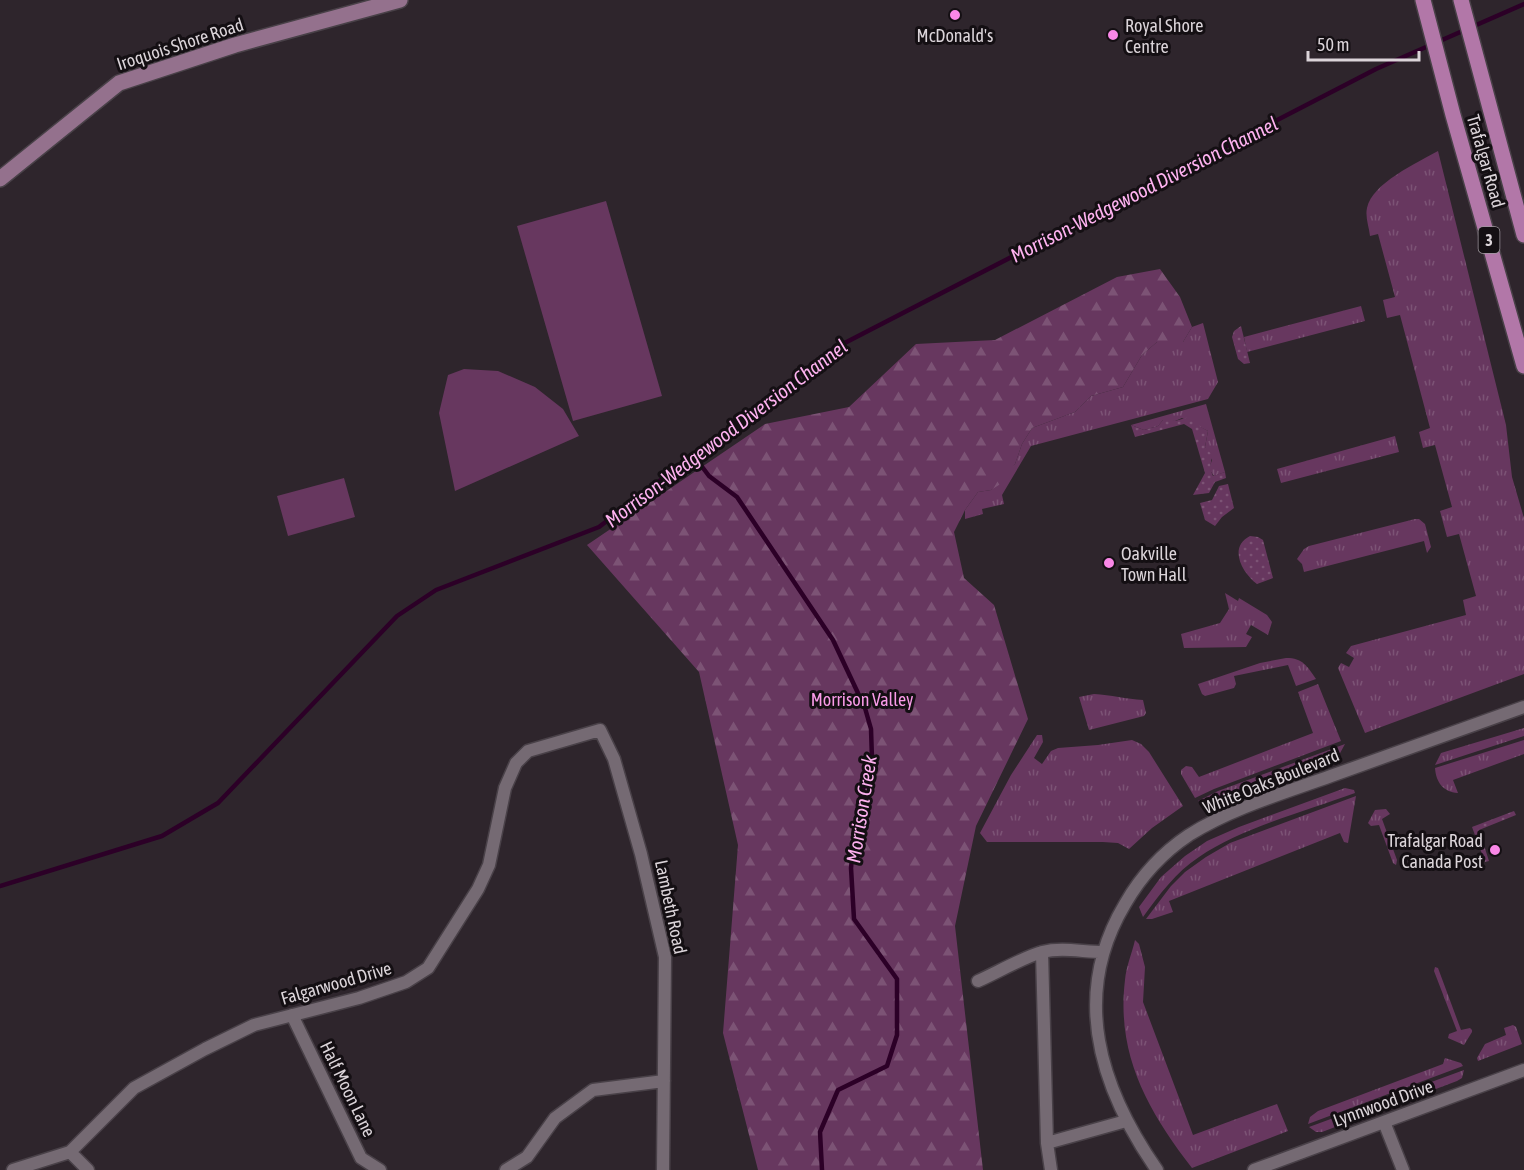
<svg xmlns="http://www.w3.org/2000/svg" width="1524" height="1170" viewBox="0 0 1524 1170" font-family="'Asap Condensed',sans-serif">
	<style>
		.grass { fill: url(#grass-tufts) }
		.forest { fill: url(#forest-firs) }
		.park { fill: url(#park-dots) }
		.pitch { fill: #67375f }
		.lines { fill: none; stroke-linecap: round; stroke-linejoin: round }
		.stream { stroke: #2c0027; stroke-width: 4.5 }
		.minor-casing { stroke: #494148; stroke-width: 15 }
		.secondary-casing { stroke: #494148; stroke-width: 18 }
		.primary-casing { stroke: #494148; stroke-width: 18 }
		.minor { stroke: #756a73; stroke-width: 12 }
		.secondary { stroke: #94718d; stroke-width: 15 }
		.primary { stroke: #b277a8; stroke-width: 15 }
		.poi-dot { fill: #fa87e7; stroke: #140f13; stroke-width: 2 }
		.labels { text-anchor: middle; dominant-baseline: central; stroke-width: 6; stroke-linejoin: round; paint-order: stroke }
		.shield { fill: #140f13; stroke: #9f999e; stroke-width: 1.5 }
		.shield-label { font-size: 16px; font-weight: bold; fill: #dbd4d9 }
		.poi-label { font-size: 18px; fill: #dbd4d9; stroke: #140f13; text-anchor: start }
		.street-label { font-size: 18px; fill: #dbd4d9; stroke: #140f13 }
		.park-label { font-size: 18px; fill: #fa9be9; stroke: #140f13 }
		.water-label { font-size: 20px; font-style: italic; fill: #feb2f0; stroke: #140f13 }
	</style>
	<defs>
		<pattern id="grass-tufts" width="24" height="20" patternUnits="userSpaceOnUse" patternTransform="scale(1.5)"><rect width="24" height="20" fill="#67375f"/><path d="M3 7l-1-3M5 7V3M7 7l1-3M15 17l-1-3M17 17v-4M19 17l1-3" fill="none" stroke="#7c5375"/></pattern>
		<pattern id="forest-firs" width="22" height="20" patternUnits="userSpaceOnUse" patternTransform="scale(1.5)"><rect width="22" height="20" fill="#67375f"/><path d="M5 1l3.5 6h-7zM16 11l3.5 6h-7z" fill="#7c5375"/></pattern>
		<pattern id="park-dots" width="8" height="8" patternUnits="userSpaceOnUse" patternTransform="scale(1.5)"><rect width="8" height="8" fill="#67375f"/><path d="M2 2h.1M6 6h.1" fill="none" stroke="#7c5375" stroke-width="1.8" stroke-linecap="round"/></pattern>
	</defs>
	<rect width="100%" height="100%" fill="#2e252c"/>
	<path class="grass" d="M1438 151 1506 425 1512 477 1524 518V674L1365 733 1338 668 1341 663 1349 667 1354 658 1346 653 1351 646 1466 615 1463 600 1476 596 1459 534 1447 537 1440 511 1452 507 1435 445 1423 448 1419 432 1430 428 1400 315 1387 318 1383 300 1395 297 1378 234 1370 236C1369 227 1365 217 1367 208 1372 183 1417 163 1438 151Z
		M1361 306 1365 321 1247 352 1244 337Z
		M1203 323 1218 382 1208 399 1031 446 1002 495 1004 504 982 509 983 514 965 519V510L978 492 991 490 1015 464 1022 444 1032 428 1075 412 1091 396 1123 387 1142 355 1157 342H1183L1192 327Z
		M1206 404 1225 472 1214 476 1209 469 1212 460 1205 447 1208 431 1182 418 1175 421 1163 420 1158 426 1144 430 1131 425Z
		M1395 436 1399 452 1281 483 1277 469Z
		M1415 519H1419L1425 524 1431 547 1427 553 1424 541 1304 572 1302 564 1297 559 1304 549 1309 546Z
		M1225 593 1238 601 1239 598 1267 615 1272 622 1268 635 1251 625 1246 634 1252 637 1246 647 1184 648 1181 634 1220 623 1229 609Z
		M1286 658C1303 658 1307 666 1316 679L1296 686 1288 665 1234 676 1236 684 1234 688 1205 696 1202 694 1198 684 1260 663Z
		M1318 684 1341 741 1214 789 1195 798 1181 774V770L1186 766 1192 767 1199 777 1313 733 1298 692Z
		M1094 694C1111 695 1126 699 1143 700L1146 713 1144 716 1089 730 1079 697Z
		M1524 728V736L1435 765 1441 753Z
		M1037 735H1042L1043 742 1034 758 1042 764 1051 751 1058 748 1098 745 1132 740 1141 744 1149 752 1183 806 1152 828 1129 849 1118 843 1103 842H987L980 833 1011 775Z
		M1524 740V754L1453 780 1458 793C1443 792 1436 782 1435 768Z
		M1345 744 1339 755 1332 758 1208 806 1198 801 1218 791Z
		M1345 788 1354 790 1355 793C1306 811 1241 828 1199 857 1176 872 1159 895 1143 917L1139 907 1161 877 1185 856 1207 841 1239 827Z
		M1356 796 1348 843 1344 842 1340 833 1169 901 1173 912 1152 919H1146L1171 886 1185 872 1206 857 1230 843Z
		M1386 809 1390 814 1382 819 1397 860 1396 865 1393 863 1379 825 1371 826 1368 823 1375 810Z
		M1135 940 1139 944 1145 967 1143 1002 1193 1135 1277 1104 1288 1131 1192 1168C1148 1111 1116 1055 1125 980 1126 967 1132 953 1135 940Z
		M1435 967 1438 968 1461 1030 1470 1028 1472 1030V1032L1464 1045 1448 1038 1449 1034 1457 1031 1434 971Z
		M1513 1025 1516 1027 1522 1044 1478 1061 1477 1058 1485 1044 1506 1035 1504 1028Z
		M1445 1058 1461 1063 1463 1066 1308 1124 1310 1117 1318 1111 1443 1064Z
		M1464 1070 1462 1078 1457 1081 1322 1132H1316L1309 1127Z"/>
	<path class="forest" d="M1160 269 1180 297 1192 327 1183 342H1157L1142 355 1123 387 1091 396 1075 412 1032 428 1022 444 1015 464 1002 483 991 490 978 492 965 510 954 532 964 578 994 605 1028 719 976 826 955 926 983 1170H758L723 1033 738 845 699 672 587 545 765 424 849 407 916 344 995 340 1117 277Z"/>
	<path class="park" d="M1241 326 1250 363 1244 364 1238 359 1232 337 1234 331Z
		M1189 417H1194L1199 426 1208 431 1205 447 1212 455 1210 469 1213 476 1225 472 1226 478 1215 482 1209 493 1193 495 1205 473 1192 429 1184 424 1135 437 1131 425 1144 430 1158 426 1163 420 1170 419 1175 421Z
		M1228 484 1234 508 1222 517 1215 526 1205 520 1200 503 1212 500 1219 486Z
		M1250 536 1258 537 1263 540 1273 578 1257 584C1242 573 1228 547 1250 536Z
		M1514 811 1516 815 1479 830 1489 861 1485 862 1472 827Z"/>
	<path class="pitch" d="M606 201 662 396 573 421 517 226Z
		M464 369 498 371 535 387 563 409 579 436 455 491 439 413 448 375Z
		M344 478 355 517 288 536 277 496Z"/>
	<g class="lines">
		<path class="stream" d="M694 456 709 476 737 497 833 640 865 708 871 729 872 759 858 806 851 868 854 919 897 979V1035L887 1066 838 1090 820 1132 822 1170
			M0 886 162 836 218 803 397 616 436 590 599 527 833 349 1376 69 1524 4"/>
		<g class="minor-casing">
			<path id="minor" d="M1042 952 1047 1143 1051 1170
				M978 981C996 973 1024 957 1042 952 1062 947 1083 952 1103 952
				M292 1015 361 1158 380 1170
				M1384 1122 1403 1170
				M1047 1143 1126 1121
				M70 1152 88 1170
				M13 1170 70 1152 134 1088 205 1049 254 1025 359 998 406 982 428 968 478 889 489 865 505 788 516 763 528 751 600 730 614 759 641 854 665 957 663 1170
				M506 1170 527 1157 555 1118 593 1090 664 1081
				M1157 1170C1100 1088 1070 996 1125 904 1141 876 1162 853 1189 835 1232 808 1284 793 1331 776 1396 753 1460 730 1524 707
				M1254 1170 1524 1070"/>
		</g>
		<g class="secondary-casing">
			<path id="secondary" d="M0 179 119 83 235 45 400 0"/>
		</g>
		<g class="primary-casing">
			<path id="primary" d="M1423 0 1453 115 1524 366
				M1461 0 1524 235"/>
		</g>
		<use href="#minor" class="minor"/>
		<use href="#secondary" class="secondary"/>
		<use href="#primary" class="primary"/>
	</g>
	<g class="poi-dot">
		<circle cx="955" cy="15" r="6"/>
		<circle cx="1113" cy="35" r="6"/>
		<circle cx="1109" cy="563" r="6"/>
		<circle cx="1495" cy="850" r="6"/>
	</g>
	<g class="labels">
		<rect class="shield" x="1478.5" y="227" width="21" height="26" rx="4.5"/>
		<g class="shield-label">
			<text x="1489" y="240">3</text>
		</g>
		<g class="poi-label">
			<text x="1125" y="25">Royal Shore<tspan x="1125" dy="21">Centre</tspan></text>
			<text x="955" y="35" text-anchor="middle">McDonald's</text>
			<text x="1121" y="553">Oakville<tspan x="1121" dy="21">Town Hall</tspan></text>
			<text x="1483" y="840" text-anchor="end">Trafalgar Road<tspan x="1483" dy="21">Canada Post</tspan></text>
		</g>
		<g class="street-label">
			<text transform="translate(180 44) rotate(-18)">Iroquois Shore Road</text>
			<text transform="translate(1486 161) rotate(74)">Trafalgar Road</text>
			<text transform="translate(1271 781) rotate(-22)">White Oaks Boulevard</text>
			<text transform="translate(671 907) rotate(78)">Lambeth Road</text>
			<text transform="translate(336 983) rotate(-16)">Falgarwood Drive</text>
			<text transform="translate(348 1089) rotate(64)">Half Moon Lane</text>
			<text transform="translate(1383 1103) rotate(-20)">Lynnwood Drive</text>
		</g>
		<g class="park-label">
			<text x="862" y="699">Morrison Valley</text>
		</g>
		<g class="water-label">
			<text transform="translate(1144 189) rotate(-27)">Morrison-Wedgewood Diversion Channel</text>
			<text transform="translate(726 433) rotate(-37)">Morrison-Wedgewood Diversion Channel</text>
			<text transform="translate(861 809) rotate(-81)">Morrison Creek</text>
		</g>
	</g>
	<path d="M1308 51v9h111v-9" fill="none" stroke="#dbd4d9" stroke-width="3"/>
	<text x="1317" y="51" font-size="18" fill="#dbd4d9" stroke="#140f13" stroke-width="4.5" paint-order="stroke">50 m</text>
</svg>
